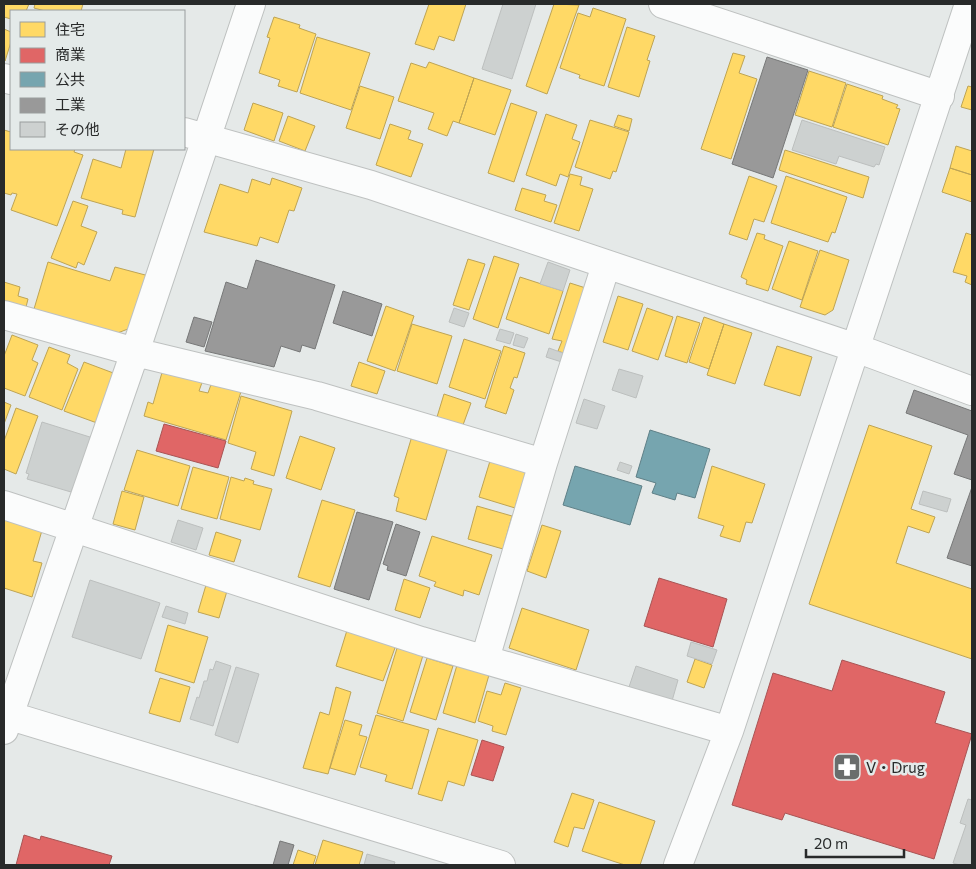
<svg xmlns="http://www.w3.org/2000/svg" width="976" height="869" viewBox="0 0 976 869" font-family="Commissioner,'Noto Sans JP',sans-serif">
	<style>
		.homes { fill: #ffd966; stroke: #bea454 }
		.shops { fill: #e06666; stroke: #a95454 }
		.public { fill: #76a5af; stroke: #5f8087 }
		.industry { fill: #999; stroke: #777878 }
		.building { fill: #cdd1d0; stroke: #bcbfbe }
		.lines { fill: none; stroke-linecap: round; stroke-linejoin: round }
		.minor-casing { stroke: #bec1c0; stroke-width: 30 }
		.minor { stroke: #fbfcfc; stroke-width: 28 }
		.labels { text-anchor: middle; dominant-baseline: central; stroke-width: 5; stroke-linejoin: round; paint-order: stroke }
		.poi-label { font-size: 15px; fill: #282a2a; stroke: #e4eae9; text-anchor: start }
	</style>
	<rect width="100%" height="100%" fill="#e5e9e8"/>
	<path class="homes" d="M4 4H29L26 11H11V19L4 17Z
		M35 4H83L81 11H45L34 8Z
		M429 4H466L454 41 439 36 434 50 415 44Z
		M554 4 579 5 547 94 526 86Z
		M593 8 626 19 604 86 579 78 580 75 560 68 578 13 590 17Z
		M274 17 300 25 299 28 316 34 297 92 278 86 280 80 259 73 270 38 267 37Z
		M627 27 655 36 647 60 650 61 639 97 608 87Z
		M4 29 11 32V42L5 61Z
		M317 37 370 53 351 110 300 93Z
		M733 53 745 56 739 73 757 79 731 159 701 149Z
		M429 62 474 78 459 123 453 121 447 136 428 129 434 113 398 101 411 63 426 68Z
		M809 71 846 83 832 127 795 115Z
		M474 78 511 90 495 135 459 123Z
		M847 84 883 96 882 99 898 105 896 108 900 109 888 145 833 127Z
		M360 86 394 97 380 139 346 128Z
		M968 86 972 87V110L961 107Z
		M253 103 283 113 274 141 244 130Z
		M511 103 537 112 514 182 488 173Z
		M546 114 577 125 572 139 580 142 568 177 560 174 556 186 526 175Z
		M618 115 632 119 629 131 614 126Z
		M288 116 315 126 305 151 279 141Z
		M590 120 629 132 616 172 613 171 610 179 575 167Z
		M390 124 411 131 408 139 423 144 411 177 376 165Z
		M4 130 11 132V149H75L74 152 83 155 57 226 11 210 17 194 12 193 11 195 4 193Z
		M956 146 972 151V175L950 168Z
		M126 149H154L135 217 122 214 123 210 81 198 93 159 121 168Z
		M785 150 869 177 863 198 779 170Z
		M950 168 972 175V202L942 192Z
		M570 174 582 177 580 185 593 189 579 231 554 223Z
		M749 176 777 186 764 222 754 219 747 240 729 234Z
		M786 176 847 197 835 233 832 232 828 242 771 223Z
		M272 178 302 188 294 211 289 210 278 243 260 237 257 246 204 232 220 184 248 193 252 179 270 185Z
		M522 188 546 195 544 201 557 205 551 222 515 210Z
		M73 201 88 206 81 226 97 232 84 265 78 262 76 268 51 258Z
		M757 233 765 235 764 239 783 246 768 291 746 284 747 280 741 277Z
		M966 233 972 235V285L965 282 967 276 953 272Z
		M789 241 818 251 802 300 772 289Z
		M820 250 849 260 833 310 825 315 800 307Z
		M494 256 519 264 498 328 473 319Z
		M468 259 485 264 469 310 453 305Z
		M48 262 110 281 115 267 149 276 133 327 115 334 34 309Z
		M520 277 563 291 549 334 506 319Z
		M4 282 20 287 18 296 28 299 26 307 4 306Z
		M570 283 592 290 571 356 558 351 562 341 552 339Z
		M618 296 643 304 628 350 603 342Z
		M386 306 414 316 395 371 367 361Z
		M647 308 673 317 658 360 632 351Z
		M677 316 700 323 687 363 665 356Z
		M704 317 724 324 709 369 689 362Z
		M412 324 452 336 437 384 397 371Z
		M724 324 752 333 735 384 707 375Z
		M12 335 38 345 32 360 38 363 25 396 4 388V356Z
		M464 339 501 351 485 399 449 387Z
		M504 346 525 353 517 378 514 377 510 388 514 390 506 414 485 407Z
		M777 346 812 357 800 396 764 385Z
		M49 347 70 355 67 363 78 369 62 410 29 397Z
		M84 362 116 374 97 423 64 411Z
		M359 362 385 371 377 394 351 386Z
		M163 369 204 377 199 391 208 393 213 379 243 385 226 440 144 416 148 402 153 404Z
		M444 394 471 403 463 425 437 417Z
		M241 396 292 411 274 476 251 469 256 452 228 443Z
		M4 402 11 405 4 424Z
		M16 408 38 416 16 474 4 469V441Z
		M869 425 932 446 911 509 935 517 929 533 908 526 896 563 972 589V659L809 604Z
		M300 436 335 448 321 490 286 478Z
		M412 436 448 447 426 520 396 511 399 498 394 496Z
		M137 450 190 466 178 506 124 490Z
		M490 461 525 472 527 481 521 501 517 500 515 508 479 497Z
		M712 466 765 484 752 523 746 522 740 542 720 536 724 526 698 518Z
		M193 467 229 477 217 519 181 509Z
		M231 477 244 481 245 478 254 481 253 484 272 489 260 530 220 519Z
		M122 491 144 497 135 530 113 524Z
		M322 500 355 510 330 587 298 577Z
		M477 506 512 516 503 549 468 539Z
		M4 515 43 527 33 561 42 563 32 597 4 588Z
		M542 525 561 531 546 578 527 571Z
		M216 532 241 540 234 562 209 555Z
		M432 536 492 555 479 595 464 590 463 596 434 586 436 582 419 576Z
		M404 579 430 588 420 618 395 610Z
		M206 585 227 591 219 618 198 612Z
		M522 608 589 630 576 670 509 648Z
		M168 625 208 637 194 683 155 671Z
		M348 627 396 645 383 681 336 666Z
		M398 645 424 652 403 721 377 713Z
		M427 658 453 666 436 720 410 712Z
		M695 659 712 665 704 688 687 682Z
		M457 665 489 675 475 723 443 713Z
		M160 678 190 687 180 722 149 713Z
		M505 683 521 688 506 735 492 731 493 726 478 721 487 691 501 695Z
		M336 687 351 692 328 774 303 768 320 712 329 715Z
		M376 715 429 730 412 789 385 781 387 775 360 767Z
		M345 720 362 725 359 735 367 737 355 775 330 768Z
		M438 728 478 740 464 786 448 781 442 801 418 794Z
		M572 793 594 800 584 829 574 827 568 847 554 842Z
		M599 802 655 821 640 865H625L582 851Z
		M323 840 363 852 359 865H315Z
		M298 850 316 856 313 865H293Z"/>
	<path class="shops" d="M164 424 226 441 218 468 156 451Z
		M659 578 727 599 713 647 644 626Z
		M842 660 945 692 935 723 972 734 934 859 785 813 782 820 732 805 773 673 832 691Z
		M482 740 504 747 493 781 471 775Z
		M24 835 40 840 41 836 112 856 109 865H16Z"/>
	<path class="public" d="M650 430 710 449 695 498 677 493 675 500 652 493 656 483 636 477Z
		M575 466 642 486 630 525 563 505Z"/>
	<path class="industry" d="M767 57 808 70 773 178 732 164Z
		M256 260 335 285 315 349 302 345 300 352 281 346 274 367 205 351 226 282 247 289Z
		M343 291 382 304 372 336 333 323Z
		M194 317 212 322 204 347 186 342Z
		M914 390 972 411V480L954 474 968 435 906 413Z
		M972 487V566L947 558Z
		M357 512 393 522 369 600 334 589Z
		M396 524 420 532 406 576 387 570 388 566 383 564Z
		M280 841 294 845 288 865H273Z"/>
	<path class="building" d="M503 4H536L512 79 482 69Z
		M802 120 885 147 879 165 876 164 874 167 839 156 836 164 792 150Z
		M548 262 570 270 563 291 540 284Z
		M454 308 469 313 464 327 449 322Z
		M500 329 514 333 510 344 496 340Z
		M516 334 528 338 524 348 513 345Z
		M549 348 571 356 568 364 546 357Z
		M619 369 643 376 636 398 612 390Z
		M584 399 605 406 597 429 576 423Z
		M42 422 93 438 77 488 73 487 71 492 27 479 29 474 26 473Z
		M620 462 632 466 629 474 617 470Z
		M923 491 951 499 947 512 919 504Z
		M178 520 203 528 196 550 171 542Z
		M90 580 160 603 141 659 72 637Z
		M166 606 188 613 185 624 162 617Z
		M691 642 717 650 712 664 687 656Z
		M216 661 231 666 213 726 190 719 197 697 199 698 204 681H207L210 669 213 670Z
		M636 666 678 680 672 701 629 687Z
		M236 667 259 674 238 743 215 735Z
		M968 799 972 800V865H960L953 863 966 825 960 823Z
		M367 854 395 862 394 865H364Z"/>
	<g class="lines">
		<g class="minor-casing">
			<path id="minor" d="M663 4 940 96
				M4 78 11 80
				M184 132 371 185 856 348 972 391
				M4 315 135 352 317 396 543 463
				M4 505 421 641 729 731
				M485 659 543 463 606 265
				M4 714 501 865
				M4 730 135 352 251 4
				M678 865 729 731 969 4"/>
		</g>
		<use href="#minor" class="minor"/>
	</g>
	<defs>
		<g id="pharmacy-square" transform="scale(1.4375)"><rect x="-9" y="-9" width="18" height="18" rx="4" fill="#6a6d6c" stroke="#e4eae9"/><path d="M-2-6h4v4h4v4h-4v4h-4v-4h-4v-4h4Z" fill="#fff"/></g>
	</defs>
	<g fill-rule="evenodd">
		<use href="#pharmacy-square" x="847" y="767"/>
	</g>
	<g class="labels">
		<g class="poi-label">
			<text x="866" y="767">V・Drug</text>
		</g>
	</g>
	<rect width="976" height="869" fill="none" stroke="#282a2a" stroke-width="10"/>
	<rect x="10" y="10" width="175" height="140" fill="#e4eae9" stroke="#999d9d"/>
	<rect x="20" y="22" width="25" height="15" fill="#ffd966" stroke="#999d9d"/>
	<text x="55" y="35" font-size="15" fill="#282a2a">住宅</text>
	<rect x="20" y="48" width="25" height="15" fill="#e06666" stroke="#999d9d"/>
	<text x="55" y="60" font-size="15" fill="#282a2a">商業</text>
	<rect x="20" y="72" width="25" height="15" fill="#76a5af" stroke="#999d9d"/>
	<text x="55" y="85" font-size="15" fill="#282a2a">公共</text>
	<rect x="20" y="98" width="25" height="15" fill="#999999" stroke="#999d9d"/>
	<text x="55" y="110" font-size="15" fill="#282a2a">工業</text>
	<rect x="20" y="122" width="25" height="15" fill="#cdd1d0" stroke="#999d9d"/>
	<text x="55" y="135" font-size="15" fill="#282a2a">その他</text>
	<path d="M806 849v8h98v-8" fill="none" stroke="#282a2a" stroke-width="2.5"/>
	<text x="814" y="849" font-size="15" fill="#282a2a" stroke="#e4eae9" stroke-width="4" paint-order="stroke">20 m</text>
</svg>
